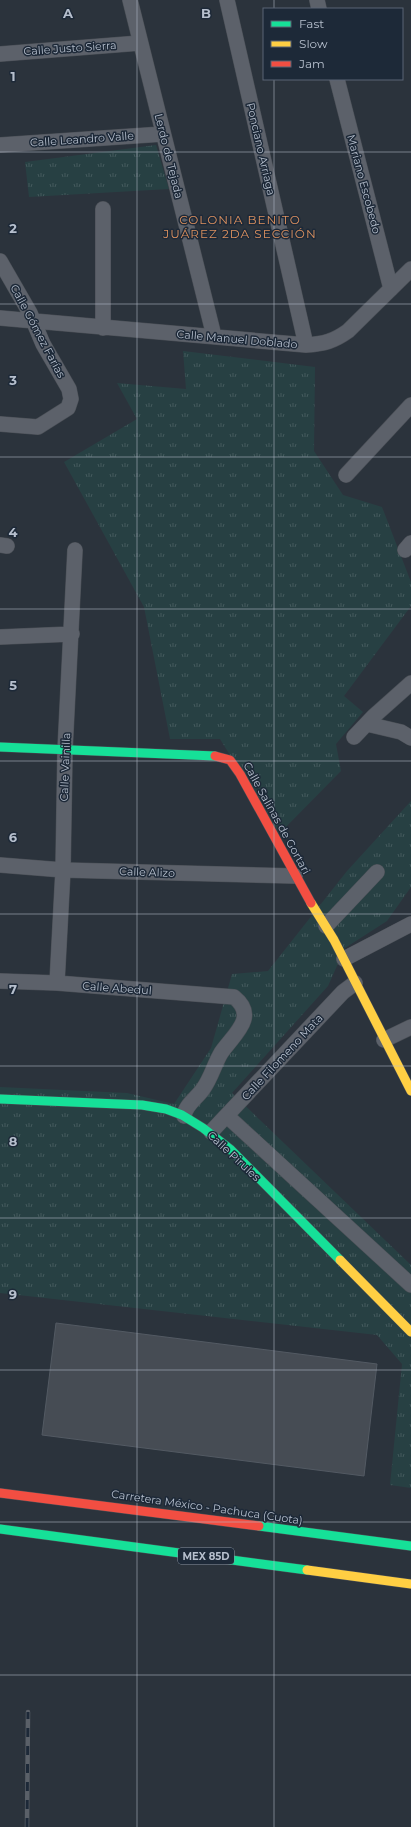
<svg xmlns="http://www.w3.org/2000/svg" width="411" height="1827" viewBox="0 0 411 1827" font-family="Montserrat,sans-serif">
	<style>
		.grass { fill: url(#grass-tufts) }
		.building { fill: #464c54; stroke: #535a63 }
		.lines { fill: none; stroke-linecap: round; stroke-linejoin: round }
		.street-casing { stroke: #4a4f56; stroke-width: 16 }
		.fast-casing { stroke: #4a4f56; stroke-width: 10 }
		.slow-casing { stroke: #4a4f56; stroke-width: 10 }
		.jam-casing { stroke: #4a4f56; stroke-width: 10 }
		.street { stroke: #5c616a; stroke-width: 15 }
		.fast { stroke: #16e098; stroke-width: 9 }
		.slow { stroke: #ffcf43; stroke-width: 9 }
		.jam { stroke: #f24e42; stroke-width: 9 }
		.rail-casing { stroke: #5a6068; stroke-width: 4.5 }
		.rail { stroke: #1d2938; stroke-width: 3; stroke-dasharray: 9; stroke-linecap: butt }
		.grid { fill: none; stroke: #b6bfcd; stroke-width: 1; stroke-opacity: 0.55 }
		.labels { text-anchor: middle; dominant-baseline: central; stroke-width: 3; stroke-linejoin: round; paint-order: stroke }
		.shield { fill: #1d2938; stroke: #8892a0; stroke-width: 1 }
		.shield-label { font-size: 10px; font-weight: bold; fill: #b6bfcd }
		.street-label { font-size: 11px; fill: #b6bfcd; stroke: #1d2938 }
		.neighbourhood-label { font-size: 12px; letter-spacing: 1px; fill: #de925f; stroke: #1d2938 }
		.grid-label { font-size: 13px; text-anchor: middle; font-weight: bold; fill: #b6bfcd; stroke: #1d2938; stroke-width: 3; stroke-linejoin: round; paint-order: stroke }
	</style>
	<defs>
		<pattern id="grass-tufts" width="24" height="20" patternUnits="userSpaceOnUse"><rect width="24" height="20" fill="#274043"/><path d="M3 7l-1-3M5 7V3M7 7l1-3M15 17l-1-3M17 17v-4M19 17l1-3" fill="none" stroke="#445a5d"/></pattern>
	</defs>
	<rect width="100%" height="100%" fill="#2b333c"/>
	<path class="grass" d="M156 145 169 189 29 197 25 162Z
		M183 351 315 367 314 451 343 495 382 507 411 582V606L344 696 363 712 336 744 341 771 279 834 220 739H170L144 607 64 462 137 419 117 383 186 389Z
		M411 801V887L387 921 345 948 328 986 232 1093 411 1265V1488L390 1485 402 1364 377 1335 0 1293V1087L127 1093 174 1104 211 1048 232 974 268 971 347 871Z"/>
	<path class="building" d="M56 1323 377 1364 364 1476 42 1435Z"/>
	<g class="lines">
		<g class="street-casing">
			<path id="street" d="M130 0 214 336
				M227 0 306 345
				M317 0 319 9
				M0 54 140 43
				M337 79 391 289
				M0 145 163 134
				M103 209V328
				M0 261 30 313 43 344 69 389 71 399 68 408 38 427 0 424
				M0 318 306 345C324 344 334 341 348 331L411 269
				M346 475 411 405
				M0 545 7 546
				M405 550 411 543
				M0 637 72 634
				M367 724 401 732 411 738
				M354 737 374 716 411 683
				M0 865 63 870 295 876
				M326 926 377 872
				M344 959 411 924
				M0 981 57 983 234 997C259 1017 233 1035 221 1053 214 1065 211 1078 203 1089 197 1098 185 1105 184 1116
				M57 983 63 870 65 750 75 550
				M384 1040 411 1027
				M227 1116 411 1285
				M211 1132 343 992 355 983"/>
		</g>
		<g class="fast-casing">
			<path id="fast" d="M0 747 215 756
				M0 1099 142 1105 166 1109 182 1115 203 1128 230 1149 340 1260
				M259 1526 411 1546
				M0 1529 307 1570"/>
		</g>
		<g class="slow-casing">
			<path id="slow" d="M311 903 334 940 411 1091
				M340 1260 411 1332
				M307 1570 411 1584"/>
		</g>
		<g class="jam-casing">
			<path id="jam" d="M215 756 230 760 240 774 311 903
				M0 1493 259 1526"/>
		</g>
		<use href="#street" class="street"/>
		<use href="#fast" class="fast"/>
		<use href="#slow" class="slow"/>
		<use href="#jam" class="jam"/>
		<g class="rail-casing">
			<path id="rail" d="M27 1827 28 1712"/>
		</g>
		<use href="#rail" class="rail"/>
	</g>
	<path class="grid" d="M137 0V1827M274 0V9M274 79V1827M0 152H411M0 304H411M0 457H411M0 609H411M0 761H411M0 914H411M0 1066H411M0 1218H411M0 1370H411M0 1522H411M0 1675H411"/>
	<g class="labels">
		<rect class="shield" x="178" y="1548" width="56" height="16" rx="3"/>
		<g class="shield-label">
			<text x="206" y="1556">MEX 85D</text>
		</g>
		<g class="street-label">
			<text transform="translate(70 48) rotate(-4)">Calle Justo Sierra</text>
			<text transform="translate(82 139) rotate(-4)">Calle Leandro Valle</text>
			<text transform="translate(261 149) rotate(77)">Ponciano Arriaga</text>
			<text transform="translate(169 156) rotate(76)">Lerdo de Tejada</text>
			<text transform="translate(364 184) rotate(75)">Mariano Escobedo</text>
			<text transform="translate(38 331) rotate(62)">Calle Gómez Farías</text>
			<text transform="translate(237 339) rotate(5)">Calle Manuel Doblado</text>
			<text transform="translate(65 767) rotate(-88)">Calle Vainilla</text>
			<text transform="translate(277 818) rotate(61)">Calle Salinas de Gortari</text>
			<text transform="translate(147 872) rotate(2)">Calle Alizo</text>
			<text transform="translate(117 988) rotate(4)">Calle Abedul</text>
			<text transform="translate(282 1057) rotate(-47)">Calle Filomeno Mata</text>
			<text transform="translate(234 1156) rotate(43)">Calle Pirules</text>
			<text transform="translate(207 1507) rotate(8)">Carretera México - Pachuca (Cuota)</text>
		</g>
		<g class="neighbourhood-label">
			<text x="240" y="219">COLONIA BENITO<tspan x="240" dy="14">JUÁREZ 2DA SECCIÓN</tspan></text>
		</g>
	</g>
	<g class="grid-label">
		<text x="68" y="18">A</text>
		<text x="206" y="18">B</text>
		<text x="13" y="81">1</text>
		<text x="13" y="233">2</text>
		<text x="13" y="385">3</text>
		<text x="13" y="537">4</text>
		<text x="13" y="690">5</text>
		<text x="13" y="842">6</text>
		<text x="13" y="994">7</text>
		<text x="13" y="1146">8</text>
		<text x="13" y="1299">9</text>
	</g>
	<rect x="263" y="8" width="140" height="72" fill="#1d2938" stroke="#5a6574"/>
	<rect x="271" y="21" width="20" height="6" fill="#16e098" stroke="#5a6574"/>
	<text x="299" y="28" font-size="12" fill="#b6bfcd">Fast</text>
	<rect x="271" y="41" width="20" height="6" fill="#ffcf43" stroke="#5a6574"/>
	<text x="299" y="48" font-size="12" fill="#b6bfcd">Slow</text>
	<rect x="271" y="61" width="20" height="6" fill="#f24e42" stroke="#5a6574"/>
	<text x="299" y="68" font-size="12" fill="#b6bfcd">Jam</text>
</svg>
